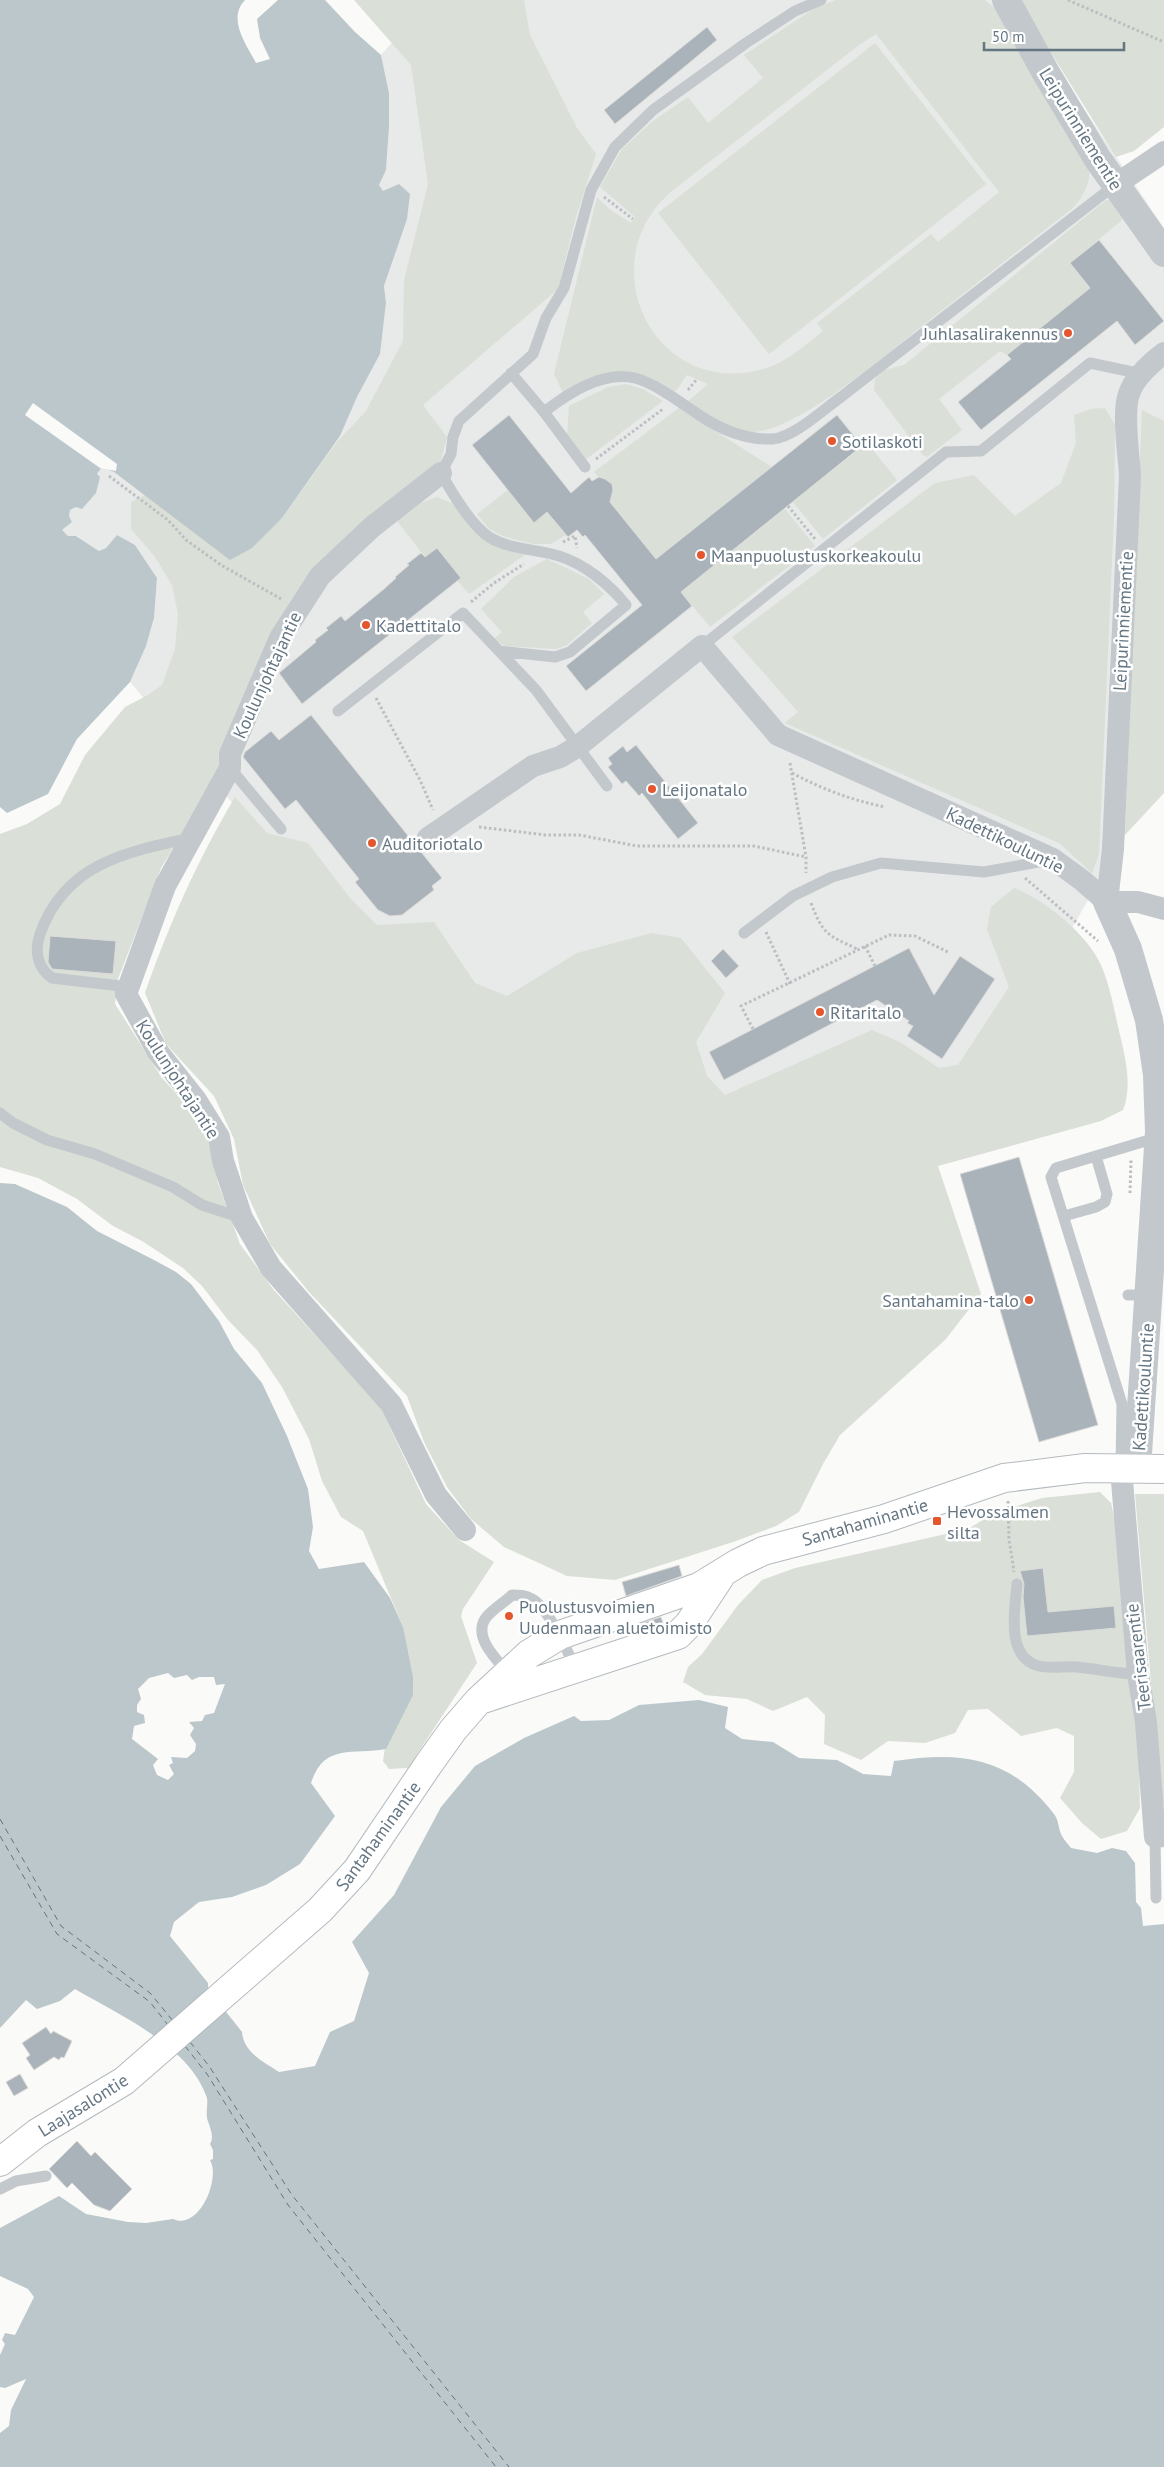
<svg xmlns="http://www.w3.org/2000/svg" width="1164" height="2467" viewBox="0 0 1164 2467" font-family="'PT Sans',sans-serif">
	<style>
		.built { fill: #e8e9e9 }
		.green { fill: #dadfd7; fill-rule: evenodd }
		.water { fill: #bbc7cb; fill-rule: evenodd }
		.pier { fill: #fafaf8 }
		.lines { fill: none; stroke-linecap: round; stroke-linejoin: round }
		.ferry { stroke: #60757c; stroke-width: 1; stroke-dasharray: 6 5; stroke-linecap: butt }
		.building { fill: #aab3b9; stroke: #dcdcda }
		.secondary-casing { stroke: #b3babf; stroke-width: 30 }
		.path { stroke: #bbbfc2; stroke-width: 3; stroke-dasharray: 2.5 2.5; stroke-linecap: butt }
		.service { stroke: #c3c8cc; stroke-width: 11 }
		.minor { stroke: #c3c8cc; stroke-width: 22 }
		.tertiary { stroke: #c3c8cc; stroke-width: 28 }
		.secondary { stroke: #fff; stroke-width: 28 }
		.poi-dot { fill: #e4572e; stroke: #fff; stroke-width: 2 }
		.labels { text-anchor: middle; dominant-baseline: central; stroke-width: 5; stroke-linejoin: round; paint-order: stroke }
		.street-label { font-size: 18px; fill: #657683; stroke: #fff }
		.poi-label { font-size: 18px; fill: #657683; stroke: #fff; text-anchor: start }
	</style>
	<rect width="100%" height="100%" fill="#fafaf8"/>
	<path class="built" d="M429 0H1011L1164 228V767L984 1082 731 1114 376 973 130 682 146 646 154 618 157 578 135 545 117 535 106 548 99 551 77 536H68L61 530 72 522 69 516 70 510 76 507 102 467 114 472 230 559 282 518 340 436 357 397 380 354 386 303 384 286 392 263 383 192 379 185 386 170 389 127V93L381 55Z"/>
	<path class="green" d="M354 0H524L530 35 577 128 596 154 576 217 558 289 423 405 447 437 439 468 316 570 201 803 161 868 118 979 115 1004 162 1078 185 1103 208 1139 218 1183 240 1244 273 1289 380 1406 426 1504 459 1540 494 1562 463 1609 461 1616 477 1663 408 1768 389 1769 383 1761 403 1627 363 1531 341 1517 322 1481 309 1439 282 1387 257 1350 228 1320 202 1286 183 1268 142 1241 113 1226 77 1199 38 1178 0 1167V834L27 824 60 804 85 755 125 707 148 695 162 685 175 649 178 614 172 585 155 557 131 529V502L145 495 230 559 282 518 337 442 366 411 403 341 404 280 428 184 411 65Z
		M836 0H985L1000 13 1090 169C1089 185 1084 195 1074 207 1028 243 982 279 936 315 896 346 800 431 752 432 730 432 706 412 687 402L708 384 687 375 675 392C622 360 616 368 563 393L554 374 597 197 609 209 631 223 635 217 600 187 622 149 653 121 688 97 708 123 763 78 744 55 815 8ZM876 34 999 192 938 242 931 234 817 323 823 331C804 346 786 363 763 369 656 400 587 264 672 191L859 45Z
		M1018 0H1164V127L1134 151 1116 157Z
		M875 43 986 184 769 354 658 213Z
		M1106 200 1112 201 1124 210 1122 220 1070 263 1090 288 1007 355 1000 351 939 399 962 430 927 457 923 455 874 390 875 379 884 370 904 365Z
		M626 384 643 389 663 401 585 460 567 437 569 406 608 387Z
		M679 408 772 467 670 549 659 564 608 499 613 490 612 484 599 477 594 472Z
		M1105 408 1115 425 1114 516 1099 854 1092 873 1059 843 785 723 798 712 732 637 935 483 974 475 1015 516 1061 483 1076 443 1074 415 1091 409Z
		M1142 410 1164 421V793L1125 835Z
		M867 443 897 480 823 539 793 502Z
		M508 490 534 523 547 512 566 535 551 544H532L503 536 489 529 477 514Z
		M437 497 454 504 502 548 525 555 469 594 457 580 460 577 437 548 425 557 397 521 418 504Z
		M785 509 815 546 710 627 681 592Z
		M547 559 589 579 604 594 583 612 592 623 567 645 556 649 504 646 494 639 502 632 481 609 514 577Z
		M235 797 267 833 308 843 350 898 377 925 434 922 475 983 507 996 577 953 652 933 681 938 725 993 696 1042 707 1076 725 1095 872 1030 900 1042 939 1068 958 1065 1009 987 987 929 991 907 1014 888C1044 899 1088 935 1101 965 1111 988 1115 1015 1121 1039 1126 1061 1132 1088 1123 1110L1101 1121 938 1166 981 1294 945 1340 840 1435 823 1464 799 1512 776 1526 736 1541 615 1580 567 1576 504 1547 471 1519 447 1487 424 1442 407 1396 309 1292 270 1244 243 1185 234 1139 214 1096 166 1044 145 993C170 922 197 861 235 797Z
		M1100 1492 1111 1503 1118 1537 1138 1726 1140 1808 1127 1831 1101 1839 1082 1823 1060 1798 1074 1772V1736L1057 1728 1021 1736 988 1709 968 1710 955 1733 925 1743 888 1741 861 1760 824 1744 825 1715 807 1697 773 1711 747 1699 705 1695 683 1682 688 1667 702 1654 738 1605 762 1580 795 1568 968 1529 994 1513 1042 1498Z
		M1135 1494H1164V1806L1161 1801Z"/>
	<path class="water" d="M0 0H245C227 19 246 44 256 63L270 59 260 38 257 19 278 0H325L355 32 381 55 389 93V127L386 170 379 185 383 191 399 184 410 194 407 219 384 286 386 303 380 354 357 397 340 436 282 518 252 548 230 560 114 472 102 467 97 474 100 477 96 493 82 509 76 507 70 510 69 516 72 522 62 530 68 536H76L99 551 106 548 117 535 135 545 157 578 154 618 146 646 130 682 77 739 48 794 7 813 0 807Z
		M0 1183 15 1184 67 1207 97 1231 154 1260 176 1272 191 1284 219 1321 234 1349 262 1383 287 1436 308 1489 313 1527 309 1551 319 1569 364 1562 390 1598 403 1627 413 1677V1695L386 1749C352 1755 324 1743 311 1783L335 1816 300 1864 266 1885 232 1897 199 1902 174 1922 170 1936 208 1983V1989L242 2032C244 2053 263 2061 279 2072L315 2066 330 2032 354 2021 369 1973 352 1942 394 1895 441 1807 475 1766 524 1738 574 1716 581 1721 609 1720 639 1705 699 1700 728 1707 725 1728 742 1739 773 1742 799 1758 837 1760 863 1774 891 1776 894 1761C962 1751 1009 1756 1054 1814 1059 1820 1058 1829 1062 1836 1064 1840 1068 1844 1071 1848L1097 1853 1112 1848 1126 1851 1135 1863 1136 1902 1141 1908 1143 1926 1164 1924V2467H0V2433L9 2426 11 2410 26 2379 5 2388 0 2387V2355L5 2344 2 2340 5 2333 15 2335 34 2297 28 2289 0 2276V2228L59 2196 86 2214 128 2222 146 2223 173 2219C199 2231 221 2178 210 2160L213 2159V2150L210 2144C215 2136 209 2126 207 2118 206 2111 208 2104 207 2098 190 2046 119 2015 75 1989L60 2001 37 2009 26 2000 0 2028ZM168 1673 174 1678 187 1675 192 1680 199 1677H214L216 1685 225 1684 214 1713 205 1715 202 1721 189 1722 194 1728 190 1735 196 1744 195 1751 187 1758 171 1757 173 1763 169 1765 174 1774 168 1780 157 1775 153 1765 158 1759 132 1739 134 1726 145 1723 144 1715 137 1712V1705L141 1699 138 1689 149 1678Z"/>
	<path class="pier" d="M33 403 117 464 116 471 100 468 25 415Z"/>
	<g class="lines">
		<path class="ferry" d="M0 1819 61 1926 150 1993 173 2021
			M0 1836 57 1934 150 2002 168 2025
			M190 2042 209 2066 292 2195 509 2467
			M185 2046 207 2074 288 2205 496 2467"/>
	</g>
	<path class="building" d="M707 27 717 40 615 124 604 110Z
		M1099 240 1164 321 1135 345 1117 321 981 430 958 402 1011 359 1007 355 1090 288 1070 263Z
		M509 415 571 493 589 477 592 481 599 477 605 479 612 484 613 490 610 502 656 559 837 415 862 446 681 592 692 606 586 691 566 666 642 605 585 535 583 537 577 530 568 537 547 512 534 523 472 445Z
		M437 548 461 578 302 704 279 673 316 642 315 640 328 630 326 628 341 616 345 621 384 589 396 578 395 577 409 565 407 564 421 553 425 557Z
		M311 715 442 878 432 886 434 890 402 915 390 916 378 910 355 882 359 879 296 800 285 809 243 757 245 752 271 731 279 740Z
		M636 745 698 823 678 839 642 793 639 796 626 781 622 784 608 767 612 764 608 758 623 746 627 752Z
		M50 936 116 941 113 974 52 969 48 962Z
		M909 948 934 995 960 956 995 979 942 1059 907 1036 913 1026 907 1023 909 1021 877 1000 724 1080 709 1052Z
		M723 949 739 966 726 978 711 961Z
		M1019 1157 1098 1425 1039 1442 960 1174Z
		M679 1565 682 1576 626 1596 622 1582Z
		M1043 1568 1048 1612 1114 1606 1116 1628 1027 1636 1023 1597 1024 1584 1020 1571Z
		M661 1617 663 1623 637 1630 636 1625Z
		M46 2027 51 2034 53 2031 72 2041 64 2058 61 2057 59 2060 54 2057 34 2070 26 2058 30 2055 22 2043Z
		M20 2074 28 2088 14 2096 6 2082Z
		M77 2141 91 2156 95 2152 132 2189 110 2211 94 2205 72 2183 67 2188 49 2169Z"/>
	<g class="lines">
		<g class="secondary-casing">
			<path id="secondary" d="M483 1699 678 1635 689 1624 720 1577
				M0 2162 37 2133 124 2081 320 1910 357 1870 428 1765 453 1730 479 1700 529 1654 560 1635 699 1587 738 1563 763 1551 884 1519 1004 1478 1085 1468 1164 1469"/>
		</g>
		<path class="path" d="M1068 0 1164 42
			M604 197 633 219
			M688 390 697 379
			M596 459 663 409
			M109 476 168 520 186 540 221 565 283 600
			M788 506 815 539
			M563 542 575 536 577 548
			M471 602 494 583 524 564
			M376 698 420 780 433 810
			M790 763 806 857V873
			M792 773C822 789 851 800 885 807
			M479 827 546 835H579L637 846H754L806 857
			M1025 878 1098 941
			M811 903C823 935 828 935 857 949
			M766 932 790 984
			M865 946 875 966
			M753 1029 741 1006 889 935 915 936 950 953
			M1130 1193 1131 1159
			M1008 1501 1009 1539 1014 1572"/>
		<path class="service" d="M511 373 544 412 585 467
			M544 412C568 393 603 370 635 378 658 384 686 407 707 420 727 432 749 440 773 439 794 437 823 410 841 397L1115 185
			M702 646 946 452 981 451 1090 363 1142 374
			M499 651 555 657 570 652 626 605C610 585 585 564 559 556 537 549 510 550 489 537 470 524 452 493 441 473L451 454 453 437 459 421 533 354 546 318 564 288 591 190 615 147 653 110 746 43 795 11 821 0
			M338 711 463 613 536 690 607 786
			M230 768 281 829
			M744 933 793 896 832 877 881 863 984 872 1049 860
			M129 987 52 978C38 968 34 952 40 934 65 864 125 852 191 838
			M0 1113 13 1123 47 1140 95 1154 173 1187 202 1205 242 1218
			M1064 1216 1096 1207 1105 1202 1107 1194 1096 1156
			M1128 1295H1149
			M1121 1469 1122 1404 1051 1177 1056 1168 1159 1137
			M1017 1584C1015 1608 1005 1658 1039 1666 1051 1669 1065 1666 1077 1667 1098 1669 1117 1674 1138 1674
			M509 1674C498 1661 473 1638 485 1619 491 1610 504 1603 512 1595 519 1595 525 1595 532 1599 547 1606 569 1653 575 1669
			M1155 1837 1156 1898
			M0 2189 16 2181 46 2176"/>
		<path class="minor" d="M1115 185 1164 152
			M441 473 372 527 320 576 280 638 230 754V768L165 886 126 994 158 1052 196 1100 219 1137 223 1161 242 1218 271 1268 391 1404 436 1495 465 1530
			M428 838 533 766 560 757 577 747 702 646 778 735 1053 859 1083 881 1107 902
			M1107 902 1113 849 1130 476C1129 456 1122 412 1129 394 1134 378 1151 363 1164 353
			M1107 902H1138L1164 909
			M1121 1469 1138 1674 1146 1722 1155 1837 1164 1836"/>
		<path class="tertiary" d="M1006 0 1046 73 1097 158 1164 253
			M1107 902 1128 949 1149 1020 1157 1075 1159 1132 1137 1469"/>
		<use href="#secondary" class="secondary"/>
	</g>
	<g class="poi-dot">
		<circle cx="1068" cy="333" r="5"/>
		<circle cx="832" cy="441" r="5"/>
		<circle cx="701" cy="555" r="5"/>
		<circle cx="366" cy="625" r="5"/>
		<circle cx="652" cy="789" r="5"/>
		<circle cx="372" cy="843" r="5"/>
		<circle cx="820" cy="1012" r="5"/>
		<circle cx="1029" cy="1300" r="5"/>
		<rect x="932" y="1516" width="10" height="10" rx="2.5"/>
		<circle cx="509" cy="1616" r="5"/>
	</g>
	<g class="labels">
		<g class="street-label">
			<text transform="translate(1081 129) rotate(58)">Leipurinniementie</text>
			<text transform="translate(1123 621) rotate(-87)">Leipurinniementie</text>
			<text transform="translate(267 675) rotate(-65)">Koulunjohtajantie</text>
			<text transform="translate(1005 840) rotate(26)">Kadettikouluntie</text>
			<text transform="translate(178 1079) rotate(57)">Koulunjohtajantie</text>
			<text transform="translate(1143 1387) rotate(-86)">Kadettikouluntie</text>
			<text transform="translate(865 1522) rotate(-16)">Santahaminantie</text>
			<text transform="translate(1138 1657) rotate(-97)">Teerisaarentie</text>
			<text transform="translate(378 1836) rotate(-54)">Santahaminantie</text>
			<text transform="translate(83 2105) rotate(-32)">Laajasalontie</text>
		</g>
		<g class="poi-label">
			<text x="1058" y="333" text-anchor="end">Juhlasalirakennus</text>
			<text x="842" y="441">Sotilaskoti</text>
			<text x="711" y="555">Maanpuolustuskorkeakoulu</text>
			<text x="376" y="625">Kadettitalo</text>
			<text x="662" y="789">Leijonatalo</text>
			<text x="382" y="843">Auditoriotalo</text>
			<text x="830" y="1012">Ritaritalo</text>
			<text x="1019" y="1300" text-anchor="end">Santahamina-talo</text>
			<text x="947" y="1511">Hevossalmen<tspan x="947" dy="21">silta</tspan></text>
			<text x="519" y="1606">Puolustusvoimien<tspan x="519" dy="21">Uudenmaan aluetoimisto</tspan></text>
		</g>
	</g>
	<path d="M984 42v8h140v-8" fill="none" stroke="#657683" stroke-width="2.5"/>
	<text x="992" y="42" font-size="15" fill="#657683" stroke="#ffffff" stroke-width="4" paint-order="stroke">50 m</text>
</svg>
